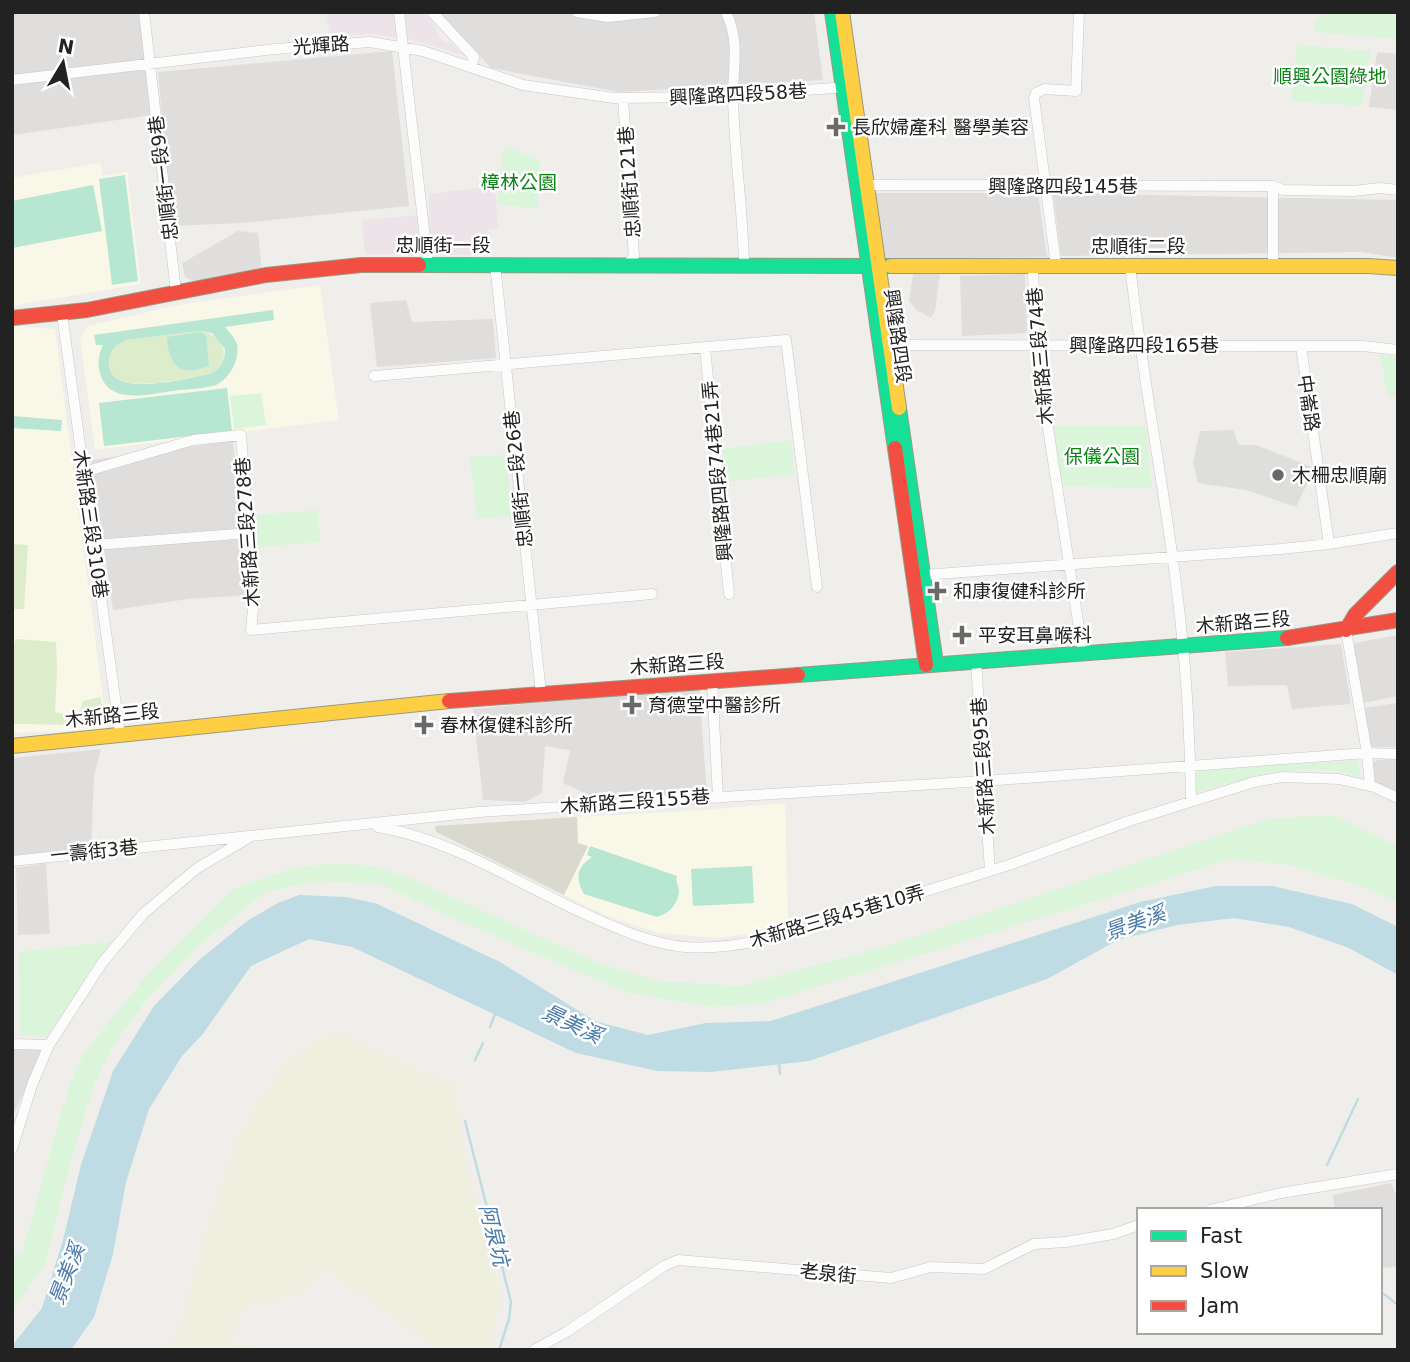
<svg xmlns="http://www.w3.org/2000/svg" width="1410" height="1362" viewBox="0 0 1410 1362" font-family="'DejaVu Sans','Noto Sans TC',sans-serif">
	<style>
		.residential { fill: #dfdedc }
		.industrial { fill: #ede4e9 }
		.education { fill: #f8f7e8 }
		.religious { fill: #dededc }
		.construction { fill: #d9d9cd }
		.farmland { fill: #efefdf }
		.grass { fill: #ddeccb }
		.park { fill: #daf5da }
		.pitch { fill: #b7e6d2; fill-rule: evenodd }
		.parking { fill: #e0dfde }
		.water { fill: #bfdbe3 }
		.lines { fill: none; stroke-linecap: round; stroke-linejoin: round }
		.stream { stroke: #bfdbe3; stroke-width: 2.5 }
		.street-casing { stroke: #c9c8c7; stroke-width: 11 }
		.fast-casing { stroke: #999a82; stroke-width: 16 }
		.slow-casing { stroke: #999a82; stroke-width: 16 }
		.jam-casing { stroke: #999a82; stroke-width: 16 }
		.street { stroke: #fdfcfc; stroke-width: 10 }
		.fast { stroke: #16e098; stroke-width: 14 }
		.slow { stroke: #ffcf43; stroke-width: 14 }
		.jam { stroke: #f24e42; stroke-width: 14 }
		.poi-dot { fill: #6a6968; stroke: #fff; stroke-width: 2.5 }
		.labels { text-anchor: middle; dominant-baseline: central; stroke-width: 5; stroke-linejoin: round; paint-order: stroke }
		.street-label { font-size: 19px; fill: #222; stroke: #fff }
		.park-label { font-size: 19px; fill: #0c8416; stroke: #fff }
		.poi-label { font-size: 19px; fill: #222; stroke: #fff; text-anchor: start }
		.water-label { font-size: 21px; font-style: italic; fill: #4a7aab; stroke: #fff }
	</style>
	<rect width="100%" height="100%" fill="#f0eeeb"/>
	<path class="residential" d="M12 12H140L152 115 12 135Z
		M439 12H814L823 80 619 92 491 68Z
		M392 51 409 206 241 223 172 226 158 72Z
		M1377 52 1398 54V110L1369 107Z
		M875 193H1038L1047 257 885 259Z
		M1053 193 1398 200V258L1362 252 1061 256Z
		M1025 274 1027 333 962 336 960 276Z
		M406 300 412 322 493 319 496 358 377 367 370 303Z
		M233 441 248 595 188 599 113 610 91 460Z
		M1398 635V696L1364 703 1353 646 1355 643Z
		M1341 644 1351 704 1292 709 1287 685 1228 686 1225 652Z
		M699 687 707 793 597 799 563 783 570 750 545 746 542 793 525 802 483 800 473 709Z
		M1398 703V747H1370L1363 708Z
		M101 749 94 776 91 850 12 858V758Z
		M1398 758V792L1376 783 1368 770 1371 764 1378 760Z
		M12 1048 45 1050 12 1117Z
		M1391 1183 1398 1199V1267L1380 1268V1210H1335L1333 1195Z"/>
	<path class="industrial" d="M326 12H424L432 21 442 40 451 43 465 56 409 39 369 34 330 38Z
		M495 186 498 229 489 230 491 255 365 254 362 220 429 214V194Z"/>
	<path class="education" d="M100 163 103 176 127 172 141 284 12 306V178Z
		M320 285 339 420 95 450 80 338 88 326 184 304Z
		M12 326 55 329 107 729 12 733Z
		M785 803 788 924 751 934 714 938 660 933 607 916 436 832 435 826 474 823 704 810Z"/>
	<path class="religious" d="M1233 430 1239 445H1256L1315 468 1296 507 1246 490 1198 483 1193 462 1200 431Z"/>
	<path class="construction" d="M577 817 578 843 588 846 564 895 436 832 435 826Z"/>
	<path class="farmland" d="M339 1033 457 1086 460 1136 502 1298 488 1350H435L434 1347 325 1269 297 1294 245 1306 230 1344 252 1345 259 1350H168L180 1323 204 1237 234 1145 263 1093 290 1058 320 1039Z"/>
	<path class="grass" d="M199 331C224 332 235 363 209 374 187 377 104 401 109 360 110 350 116 345 125 340Z
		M12 544 28 545 24 609H12Z
		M16 639 56 642 57 672 55 712 71 716 80 711 83 701 101 697 103 725 12 724V648Z"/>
	<path class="park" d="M1322 12H1398V39L1314 32 1315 24Z
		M1297 45 1370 51 1362 106 1291 101Z
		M504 146 540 160 537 209 497 204Z
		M1378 355 1398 357V389L1394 396 1386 394C1383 380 1387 367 1378 355Z
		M261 393 266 425 234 429 230 396Z
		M1050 426H1146L1152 488 1061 486Z
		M791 440 795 474 726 482 722 449Z
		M506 455 512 516 477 519 470 457Z
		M318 510 320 542 258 547 255 515Z
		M1357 760 1361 778C1311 757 1245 778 1196 793L1195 770Z
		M1332 815 1398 846V902L1358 885 1289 865 1231 859 765 1003 714 1007 628 993 441 913 381 884 316 881 264 893 203 942 147 999 115 1043 92 1089 61 1197 46 1263 12 1310V1253H22L70 1083 84 1053 147 975 233 889 249 883 294 868 324 864 369 865 408 877 598 963 658 981 740 986 886 946 1267 819Z
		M115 941 46 1037 20 1035 19 952Z"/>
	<path class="pitch" d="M125 175 138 281 112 285 99 179Z
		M93 185 102 231 12 248V201Z
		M273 310 274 320 225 327C229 332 235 338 237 344 240 359 230 379 216 385 203 389 186 389 173 391 150 394 111 405 101 376 97 364 98 356 103 345H96L94 335ZM199 331 212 333 225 349C225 361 221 369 209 374 187 378 104 401 109 360 110 350 116 345 125 340Z
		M200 332 206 335 209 365C182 379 168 365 167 337Z
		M227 388 232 431 104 446 99 403Z
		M12 416 62 420 61 431 12 428Z
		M590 846 677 876C675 884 679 884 679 892 677 906 669 913 657 917L584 894C575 878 576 868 592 857L587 855Z
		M752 866 754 903 693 906 691 869Z"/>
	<path class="parking" d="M82 85V99L45 102 46 88Z
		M238 231 258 233 262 270 193 281 185 277 182 263Z
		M913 274H940L935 311 931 318 917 310 909 301Z
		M46 863 50 934 18 935 16 868Z"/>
	<path class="water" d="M1216 886H1272L1352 904 1398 927 1396 932 1398 934V975L1349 948 1289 927 1234 918 1177 925 1118 940 1047 979 809 1061 711 1072 657 1071 576 1053 352 947 309 939 251 966 202 1035 182 1056 149 1109 126 1182 113 1254 94 1317 71 1350H12V1346L42 1308 63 1240 81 1165 113 1071 154 1006 198 961 247 921 278 903 299 895 345 897 375 903 500 962 595 1021 648 1035 706 1023 771 1021 1140 902Z"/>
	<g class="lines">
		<path class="stream" d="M490 1027 495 1014
			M475 1060 483 1043
			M779 1063 780 1074
			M465 1121 511 1302 509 1319 499 1350
			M1327 1165 1358 1099
			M1380 1291 1398 1305"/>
		<g class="street-casing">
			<path id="street" d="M144 12 176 292
				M399 12 428 264
				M432 12 474 57 471 67
				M577 12 608 17 655 12
				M726 12C740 42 733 66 733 97 734 153 743 209 744 265
				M12 80 275 49 370 42 423 51 523 85 614 98 704 97 849 87
				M623 99 634 256 628 264
				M1273 186V266
				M865 188 867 185 1273 186 1283 190 1353 191 1380 188 1398 190
				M495 264 541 693
				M1033 265 1035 344 1083 654
				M1056 265 1034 98 1036 93 1044 89 1076 91 1079 12
				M1130 265C1144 393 1171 519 1183 646 1188 698 1190 750 1191 801
				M62 314 120 734
				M890 345 1301 346H1363L1398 350
				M1301 346 1329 544
				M705 348 729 594
				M374 376 786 340 817 587
				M84 472 193 440 241 435 254 600 251 630 652 594
				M94 545 249 533
				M923 575 1281 549 1329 544 1398 533
				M1346 630 1367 753 1370 786
				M976 661 990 871
				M712 681 718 798
				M378 827C455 840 523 887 594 918 623 931 653 944 685 947 724 950 764 941 801 930L1009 865 1129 821 1254 782 1282 777 1339 779 1374 787 1398 798
				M12 861 479 812 984 781 1367 753 1398 754
				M12 1044 49 1045
				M12 1149 32 1085 49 1045 102 963 143 914 196 869 248 838
				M1210 1210 1281 1193 1398 1174
				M534 1350 568 1331 664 1266 678 1260 891 1278 931 1267 984 1269 1034 1244 1066 1242 1113 1234 1139 1225"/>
		</g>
		<g class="fast-casing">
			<path id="fast" d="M832 12 895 448
				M419 265 891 266
				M899 408 936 664
				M798 675 1287 638"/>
		</g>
		<g class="slow-casing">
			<path id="slow" d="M842 12 899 408
				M891 266H1368L1398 268
				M12 746 449 701"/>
		</g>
		<g class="jam-casing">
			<path id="jam" d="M12 318 87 310 266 275 361 265H419
				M895 448 926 665
				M1346 630 1355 615 1398 572
				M1287 638 1398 620
				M449 701 798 675"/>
		</g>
		<use href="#street" class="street"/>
		<use href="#fast" class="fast"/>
		<use href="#slow" class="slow"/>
		<use href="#jam" class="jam"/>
	</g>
	<g class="poi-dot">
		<path d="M832.5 116.5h7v7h7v7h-7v7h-7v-7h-7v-7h7z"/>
		<circle cx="1278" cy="475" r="7"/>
		<path d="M933.5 580.5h7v7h7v7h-7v7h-7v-7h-7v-7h7z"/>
		<path d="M958.5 624.5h7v7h7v7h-7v7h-7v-7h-7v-7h7z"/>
		<path d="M628.5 694.5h7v7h7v7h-7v7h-7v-7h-7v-7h7z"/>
		<path d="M420.5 714.5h7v7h7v7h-7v7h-7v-7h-7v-7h7z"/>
	</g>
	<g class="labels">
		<g class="street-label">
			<text transform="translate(321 45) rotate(-4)">光輝路</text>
			<text transform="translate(738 94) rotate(-3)">興隆路四段58巷</text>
			<text transform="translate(163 178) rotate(-97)">忠順街一段9巷</text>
			<text transform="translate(629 182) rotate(-94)">忠順街121巷</text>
			<text x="1063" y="186">興隆路四段145巷</text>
			<text x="443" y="245">忠順街一段</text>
			<text x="1138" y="246">忠順街二段</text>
			<text transform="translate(898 336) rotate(82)">興隆路四段</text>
			<text x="1144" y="345">興隆路四段165巷</text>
			<text transform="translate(1040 356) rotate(-95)">木新路三段74巷</text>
			<text transform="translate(1309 403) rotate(82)">中崙路</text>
			<text transform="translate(717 471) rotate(-95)">興隆路四段74巷21弄</text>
			<text transform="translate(518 479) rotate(-96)">忠順街一段26巷</text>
			<text transform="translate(91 524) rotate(82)">木新路三段310巷</text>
			<text transform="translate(247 532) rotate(-94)">木新路三段278巷</text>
			<text transform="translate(1243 622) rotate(-5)">木新路三段</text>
			<text transform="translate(677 664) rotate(-4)">木新路三段</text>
			<text transform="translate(112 715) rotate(-6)">木新路三段</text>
			<text transform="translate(983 766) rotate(-94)">木新路三段95巷</text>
			<text transform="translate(635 801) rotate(-4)">木新路三段155巷</text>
			<text transform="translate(94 851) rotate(-6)">一壽街3巷</text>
			<text transform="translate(837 916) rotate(-16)">木新路三段45巷10弄</text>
			<text transform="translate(828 1273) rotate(6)">老泉街</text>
		</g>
		<g class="park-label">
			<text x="1330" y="76">順興公園綠地</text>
			<text x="519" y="182">樟林公園</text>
			<text x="1102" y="456">保儀公園</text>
		</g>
		<g class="poi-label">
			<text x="852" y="127">長欣婦產科 醫學美容</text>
			<text x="1292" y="475">木柵忠順廟</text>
			<text x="953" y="591">和康復健科診所</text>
			<text x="978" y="635">平安耳鼻喉科</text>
			<text x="648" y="705">育德堂中醫診所</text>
			<text x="440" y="725">春林復健科診所</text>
		</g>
		<g class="water-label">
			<text transform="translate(1135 923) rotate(-20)">景美溪</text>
			<text transform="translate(572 1024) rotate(25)">景美溪</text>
			<text transform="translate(494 1235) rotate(76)">阿泉坑</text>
			<text transform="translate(67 1274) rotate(-69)">景美溪</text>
		</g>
	</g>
	<rect width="1410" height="1362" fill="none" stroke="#222222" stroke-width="28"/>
	<rect x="1137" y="1208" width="245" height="126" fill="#ffffff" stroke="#a7a7a7" stroke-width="2"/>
	<rect x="1151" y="1231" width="35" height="10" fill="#16e098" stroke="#a7a7a7" stroke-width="2"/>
	<text x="1200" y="1243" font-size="21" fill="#222222">Fast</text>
	<rect x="1151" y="1266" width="35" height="10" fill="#ffcf43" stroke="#a7a7a7" stroke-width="2"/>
	<text x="1200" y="1278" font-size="21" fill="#222222">Slow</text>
	<rect x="1151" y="1301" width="35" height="10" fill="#f24e42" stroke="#a7a7a7" stroke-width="2"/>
	<text x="1200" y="1313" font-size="21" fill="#222222">Jam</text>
	<g transform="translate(63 63) rotate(10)" stroke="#ffffff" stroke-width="5" paint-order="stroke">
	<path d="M0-5L12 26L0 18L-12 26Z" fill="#222222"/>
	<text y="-10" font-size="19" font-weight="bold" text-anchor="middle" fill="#222222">N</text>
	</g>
</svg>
